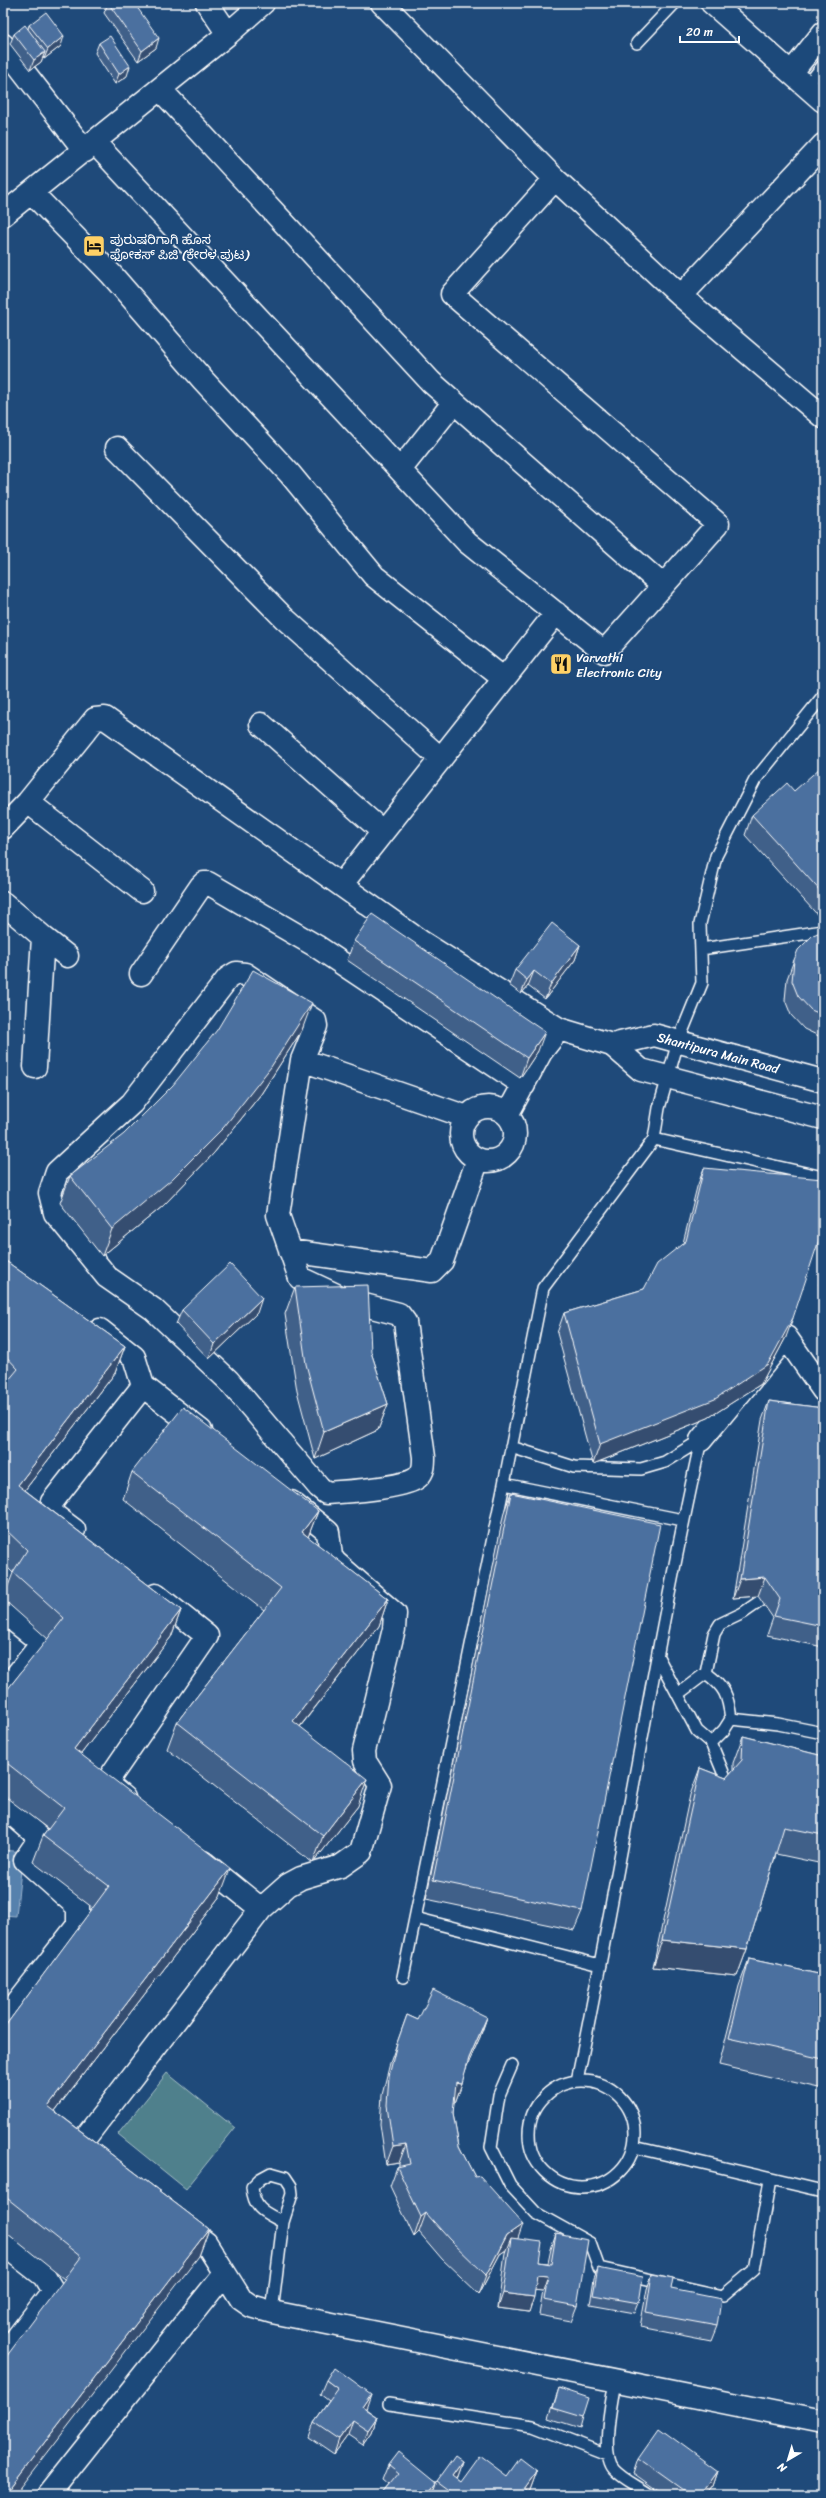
<svg xmlns="http://www.w3.org/2000/svg" width="826" height="2498" viewBox="0 0 826 2498" font-family="Sriracha,'Noto Sans Kannada',sans-serif">
	<style>
		.green { fill: #4f808c; stroke: #a7c0c6 }
		.water { fill: #5781ad; stroke: #9ab3ce }
		.lines { fill: none; stroke-linecap: round; stroke-linejoin: round }
		.lane-casing { stroke: #fff; stroke-width: 14 }
		.street-casing { stroke: #fff; stroke-width: 25 }
		.secondary-casing { stroke: #fff; stroke-width: 25 }
		.lane { stroke: #1f4a7a; stroke-width: 11 }
		.street { stroke: #1f4a7a; stroke-width: 22 }
		.secondary { stroke: #1f4a7a; stroke-width: 22 }
		.wall { fill: #416089; stroke: #fff }
		.shaded-wall { fill: #354e6f; stroke: #fff }
		.building { fill: #4c709f; stroke: #fff }
		.labels { text-anchor: middle; dominant-baseline: central; stroke-width: 3.5; stroke-linejoin: round; paint-order: stroke }
		.poi-label { font-size: 13px; fill: #fff; stroke: #1f4a7a; text-anchor: start }
		.street-label { font-size: 13px; fill: #fff; stroke: #1f4a7a }
	</style>
	<rect width="100%" height="100%" fill="#1f4a7a"/>
	<filter id="ink" filterUnits="userSpaceOnUse"><feTurbulence type="fractalNoise" baseFrequency=".025" numOctaves="2"/><feDisplacementMap in="SourceGraphic" scale="8" xChannelSelector="R" yChannelSelector="G"/><feConvolveMatrix kernelMatrix="1 2 1 2 8 2 1 2 1" color-interpolation-filters="sRGB"/></filter>
	<g filter="url(#ink)">
		<path class="green" d="M167 2073 235 2128 186 2189 118 2134Z"/>
		<path class="water" d="M3 1850 23 1852 16 1916 3 1915Z"/>
		<g class="lines">
			<g class="lane-casing">
				<path id="lane" d="M637 43 675 3
					M807 86 823 65
					M701 949 823 931
					M654 1139 659 1108 678 1042 702 983 700 924 716 856 755 780 823 696
					M511 1447 574 1467 641 1469 665 1462 701 1440
					M683 1520 504 1484 543 1288 654 1139 823 1177
					M772 1593 743 1613 720 1624 714 1634 706 1673C725 1687 728 1695 731 1719L778 1724 823 1733
					M658 1657 697 1731 711 1743
					M678 1694 706 1673
					M725 1777 711 1743 724 1730 731 1719
					M415 1918 600 1965
					M403 1977 504 1484
					M512 2065 499 2095 491 2147 510 2185 536 2213 590 2243 599 2268 723 2296 754 2270 770 2180
					M577 2081C621 1868 654 1652 701 1440
					M529 2134a53 53 0 1 1 106 0a53 53 0 1 1-106 0Z
					M634 2147 823 2191
					M272 2312 283 2222 292 2194 291 2186 285 2177 271 2173 260 2179 252 2187C254 2210 264 2212 283 2222
					M615 2381C612 2401 600 2455 614 2470 623 2480 639 2487 650 2495
					M389 2404 533 2426 608 2455"/>
			</g>
			<g class="street-casing">
				<path id="street" d="M207 3 228 34
					M382 3 555 179 681 296 823 145
					M3 45 85 151
					M160 89 431 382 663 586
					M95 143 467 542 604 652 718 524 452 294 555 179
					M32 193 111 274 203 380 290 474 374 576 504 679
					M3 215 228 34 263 3
					M681 296 823 417
					M117 448 284 618 441 759
					M400 470 454 402
					M261 724 383 832
					M28 802 142 891
					M3 828 28 802 95 719 105 718 420 941 559 1029 612 1045
					M341 885 556 613
					M3 903 43 937 35 1067
					M43 937 67 956
					M236 973 245 974 315 1021 316 1026 302 1060 278 1215 300 1278 349 1301 399 1314 405 1322 424 1457C424 1465 424 1471 418 1477 407 1488 344 1492 326 1493L319 1487 228 1380 153 1309 107 1277 55 1213 50 1193 57 1172 132 1103 228 978Z
					M141 974 201 886 204 883H208L316 946 524 1085
					M302 1060 467 1117
					M461 1134a27 27 0 1 1 54 0a27 27 0 1 1-54 0Z
					M507 1115 541 1052 559 1029
					M290 1251 432 1271 442 1261 478 1159
					M100 1330 134 1357 143 1386 201 1431
					M701 1440 786 1337 823 1390
					M74 1530 54 1515 50 1508 52 1502 143 1386
					M3 1612 42 1643 3 1692
					M124 1798 106 1783 207 1636 156 1595
					M3 1806 40 1838 25 1860 78 1907V1925L3 2021
					M261 1909 288 1885 301 1878 341 1866 361 1852 380 1785 365 1761 364 1751 394 1629 395 1614 335 1562 331 1556 328 1532 291 1502
					M93 2156 79 2146 261 1909 203 1862
					M181 2224 206 2243 241 2299 251 2306 272 2312 823 2422
					M3 2244 44 2276 53 2291 3 2356
					M48 2495 224 2274"/>
			</g>
			<g class="secondary-casing">
				<path id="secondary" d="M712 3 823 101
					M792 72 823 33
					M612 1045 641 1070 823 1118
					M612 1045 654 1035 823 1081"/>
			</g>
			<use href="#lane" class="lane"/>
			<use href="#street" class="street"/>
			<use href="#secondary" class="secondary"/>
		</g>
		<path class="wall" d="M108 3 156 48 138 61 104 13Z
			M29 25 61 46 44 59 43 57 41 62 30 70 10 44 14 34 28 29Z
			M99 43 127 76 115 84 95 53Z
			M823 770V921L745 835 752 815 794 791Z
			M823 931V1037H821L804 1029 791 1015 785 1000 787 979 794 960Z
			M354 941 538 1051 520 1078 347 960Z
			M580 945 575 960 545 999 528 986 521 994 509 985 515 970Z
			M302 1030 261 1094 214 1153 163 1206 102 1256 60 1203 70 1176Z
			M704 1168 786 1337 761 1384 708 1418 593 1464 557 1333 564 1313 644 1289 683 1243 697 1187Z
			M3 1259 125 1346 115 1373 25 1490 181 1610 171 1637 81 1754 220 1896 55 2111 209 2229 199 2256 64 2279 3 2230V2029L93 1908 33 1862 43 1836 48 1829 3 1795V1695L48 1639 3 1599 13 1573 3 1563Z
			M823 1268V1286L819 1285Z
			M295 1287 371 1352 388 1404 378 1430 315 1459 297 1391 285 1314Z
			M182 1310 257 1313 209 1359 176 1324Z
			M769 1401 823 1408V1647L767 1635 773 1618 758 1596 733 1598 762 1420Z
			M132 1472 318 1511 308 1537 388 1599 379 1626 300 1727 358 1806 313 1863 167 1749 177 1722 264 1610 123 1499Z
			M511 1493 582 1911 574 1930 426 1899 504 1512Z
			M743 1736 823 1756V1864L776 1854 747 1949 737 1976 653 1967 690 1795 700 1768 726 1778 733 1770V1763Z
			M749 1959 823 1975V2089L719 2065 739 1986Z
			M407 2015 418 2020 487 2017 480 2037 466 2067 462 2083 455 2103 454 2102 453 2114 459 2146 475 2177 517 2239 539 2262 548 2263 551 2249 556 2234 577 2306 571 2321 539 2315 543 2291 535 2290 529 2312 498 2308 505 2253 506 2250 500 2254 479 2294 442 2259 419 2232 414 2237 390 2186 397 2167 399 2166V2163L386 2165 380 2124 382 2095 390 2063Z
			M598 2268 639 2303 635 2313 590 2305 594 2278Z
			M652 2274 717 2326 711 2341 640 2327 647 2289Z
			M326 2380 377 2417 372 2432 363 2445 348 2435 334 2454 309 2437 314 2422 329 2401 320 2394Z
			M559 2388 583 2417 580 2428 549 2418Z
			M638 2458 718 2471 713 2486 706 2495H664L633 2473Z
			M462 2461 456 2478 460 2481 507 2476 537 2471 530 2490 529 2492 533 2495H380L388 2485 382 2480 388 2465 436 2482 437 2481Z"/>
		<path class="shaded-wall" d="M64 36 61 46 44 59 48 49Z
			M159 38 156 48 138 61 142 51Z
			M45 52 41 62 30 70 34 60Z
			M130 66 127 76 115 84 119 74Z
			M6 126 3 134V128Z
			M580 945 575 960 545 999 551 984Z
			M534 971 528 986 521 994 527 980Z
			M312 1003 302 1030 261 1094 214 1153 163 1206 102 1256 112 1229Z
			M545 1032 538 1051 520 1078 527 1058Z
			M823 1032V1037H821Z
			M262 1298 257 1313 209 1359 214 1344Z
			M793 1318 786 1337 761 1384 708 1418 593 1464 600 1444Z
			M125 1346 115 1373 8 1512 18 1485Z
			M388 1404 378 1430 315 1459 324 1432Z
			M318 1511 308 1537 302 1532Z
			M765 1577 758 1596 733 1598 740 1579Z
			M388 1599 379 1626 283 1748 293 1721Z
			M181 1610 171 1637 64 1776 74 1749Z
			M367 1779 358 1806 313 1863 323 1836Z
			M230 1869 220 1896 38 2133 48 2106Z
			M662 1940 747 1949 737 1976 653 1967Z
			M487 2017 480 2037 462 2078 469 2058Z
			M456 2082 462 2083 455 2103 449 2102Z
			M406 2144 399 2163 386 2165 393 2146Z
			M426 2213 419 2232 414 2237 421 2217Z
			M523 2224 516 2244 511 2238 506 2250 500 2254 479 2294 486 2275 507 2235Z
			M209 2229 199 2256 15 2495H4Z
			M537 2275 548 2276 543 2291 532 2290Z
			M503 2293 534 2297 529 2312 498 2308Z
			M371 2394 366 2409 357 2422 362 2407Z
			M377 2417 372 2432 363 2445 368 2430Z
			M353 2420 348 2435 334 2454 339 2439Z
			M462 2461 455 2481 452 2475Z
			M537 2471 530 2490 527 2495 524 2489Z
			M718 2471 713 2486 706 2495H701Z
			M436 2483 432 2495H427Z"/>
		<path class="building" d="M108 3H134L159 38 142 51Z
			M46 12 64 36 48 49 29 25Z
			M25 25 45 52 34 60 14 34Z
			M110 36 130 66 119 74 99 43Z
			M3 121 6 126 3 128Z
			M821 767 823 770V894L752 815 787 783 794 791Z
			M372 914 545 1032 527 1058 354 941Z
			M552 923 580 945 551 984 534 971 527 980 515 970Z
			M823 931V1015L811 1010 798 996 792 981 794 960 798 950 813 935Z
			M253 970 312 1003 271 1067 224 1127 172 1179 112 1229 70 1176 124 1134 173 1085 217 1030Z
			M704 1168 823 1179V1228L793 1318 768 1364 715 1399 600 1444 564 1313 644 1289 657 1264 686 1241Z
			M3 1259 125 1346 18 1485 181 1610 74 1749 230 1869 48 2106 209 2229 4 2495H3V2361L81 2257 3 2195V2029L109 1886 43 1836 64 1808 3 1760V1695L64 1618 13 1572 27 1550 3 1527V1387L18 1369 3 1353Z
			M230 1264 262 1298 214 1344 182 1310Z
			M368 1285 371 1352 388 1404 324 1432 306 1364 295 1287Z
			M769 1401 823 1408V1626L774 1616 780 1599 765 1577 740 1579Z
			M183 1407 318 1511 302 1532 388 1599 293 1721 367 1779 323 1836 177 1722 281 1588 132 1472Z
			M511 1493 660 1524 582 1911 433 1880Z
			M743 1736 823 1756V1835L784 1827 747 1949 662 1940 700 1768 726 1778 742 1760Z
			M749 1959 823 1975V2059L729 2038Z
			M433 1990 487 2017 469 2058 462 2083 456 2082 453 2114 459 2146 475 2177 480 2176 523 2224 507 2235 486 2275 449 2239 426 2213 421 2217 397 2167 410 2164 406 2144 393 2146 387 2105 389 2076 397 2043 407 2015 418 2020Z
			M556 2234 588 2240 577 2306 544 2300 548 2276 537 2275 534 2297 503 2293 511 2238 542 2242 539 2262 551 2264Z
			M598 2268 643 2277 639 2303 593 2295Z
			M652 2274 673 2278 671 2289 721 2299 717 2326 646 2313Z
			M334 2367 371 2394 362 2407 377 2417 368 2430 353 2420 339 2439 314 2422 338 2389 326 2380Z
			M559 2388 589 2398 583 2417 553 2408Z
			M659 2428 718 2471 701 2495H690L638 2458Z
			M398 2452 436 2483 427 2495H380L398 2473 388 2465Z
			M479 2455 507 2476 520 2458 537 2471 524 2489 533 2495H449L452 2492 437 2481 455 2456 462 2461 452 2475 460 2481Z"/>
	</g>
	<defs>
		<g id="hotel-square" transform="scale(1.15)"><rect x="-9" y="-9" width="18" height="18" rx="4" fill="#ffd166" stroke="#1f4a7a"/><path d="M-6-4.5h1.5V1H6V5H4.5V3h-9V5H-6ZM-4 0a1.8 1.8 0 1 1 3.6 0ZM.5 0V-2.5h3Q6-2.5 6 0Z" fill="#111"/></g>
		<g id="restaurant-square" transform="scale(1.15)"><rect x="-9" y="-9" width="18" height="18" rx="4" fill="#ffd166" stroke="#1f4a7a"/><path d="M-5-6h1v4h1v-4h1v4h1v-4h1v5L-1.5 .5V6h-2V.5L-5-1ZM5-6V6H3V1.5H1.5Q1.5-4 5-6Z" fill="#111"/></g>
	</defs>
	<g fill-rule="evenodd">
		<use href="#hotel-square" x="94" y="246"/>
		<use href="#restaurant-square" x="561" y="664"/>
	</g>
	<g class="labels">
		<g class="poi-label">
			<text x="110" y="239">ಪುರುಷರಿಗಾಗಿ ಹೊಸ<tspan x="110" dy="15">ಫೋಕಸ್ ಪಿಜಿ (ಕೇರಳ ಪುಟ)</tspan></text>
			<text x="576" y="657">Varvathi<tspan x="576" dy="15">Electronic City</tspan></text>
		</g>
		<g class="street-label">
			<text transform="translate(718 1053) rotate(15)">Shantipura Main Road</text>
		</g>
	</g>
	<rect width="826" height="2498" fill="none" stroke="#1f4a7a" stroke-width="16"/>
	<rect x="8" y="8" width="810" height="2482" fill="none" stroke="#fff" stroke-width="1.5" filter="url(#ink)"/>
	<g transform="translate(788 2460) rotate(218)" stroke="#1f4a7a" stroke-width="3" paint-order="stroke">
	<path d="M0-3L7 15L0 10L-7 15Z" fill="#ffffff"/>
	<text y="-6" font-size="11" font-weight="bold" text-anchor="middle" fill="#ffffff">N</text>
	</g>
	<path d="M680 36v6h59v-6" fill="none" stroke="#ffffff" stroke-width="2"/>
	<text x="686" y="36" font-size="12" fill="#ffffff" stroke="#1f4a7a" stroke-width="3" paint-order="stroke">20 m</text>
</svg>
